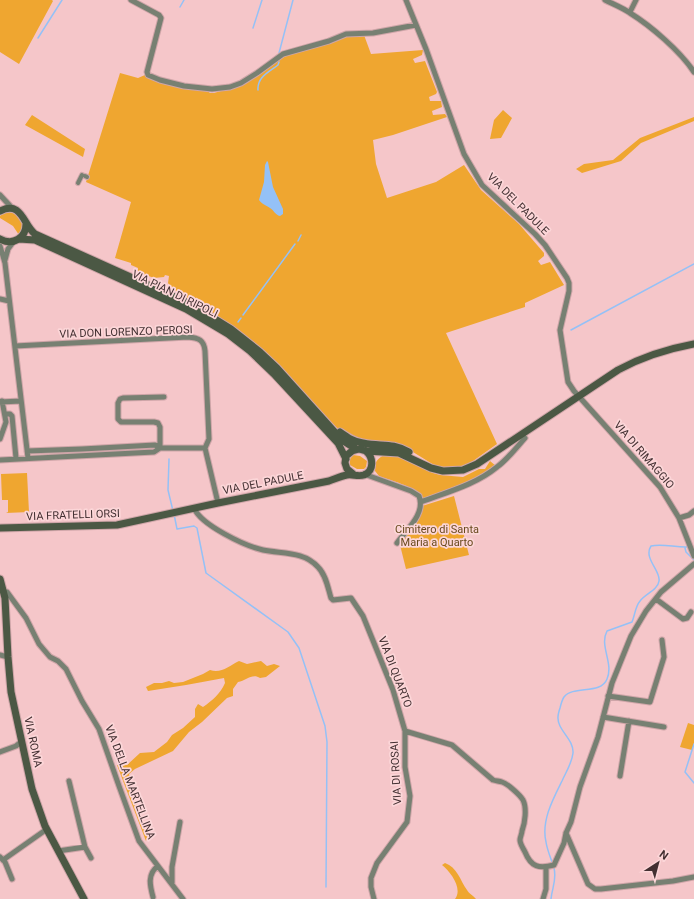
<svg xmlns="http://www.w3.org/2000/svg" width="694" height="899" viewBox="0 0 694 899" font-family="Roboto,sans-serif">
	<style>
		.green { fill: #efa630 }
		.water { fill: #94c1f7 }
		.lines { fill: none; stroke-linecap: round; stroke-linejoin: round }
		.stream { stroke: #94c1f7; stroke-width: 1.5 }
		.pedestrian-casing { stroke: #cea5a8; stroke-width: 6 }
		.minor-casing { stroke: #cea5a8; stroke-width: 7 }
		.secondary-casing { stroke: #cea5a8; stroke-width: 9 }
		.pedestrian { stroke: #778072; stroke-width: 4 }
		.minor { stroke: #778072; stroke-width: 5 }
		.secondary { stroke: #4b5844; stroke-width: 7 }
		.labels { text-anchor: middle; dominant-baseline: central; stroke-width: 3.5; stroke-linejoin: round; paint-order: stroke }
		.street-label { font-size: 11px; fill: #433032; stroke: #fcd6d8 }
		.park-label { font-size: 11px; fill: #694a1e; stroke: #fcd6d8 }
	</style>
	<rect width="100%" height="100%" fill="#f5c6c9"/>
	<path class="green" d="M0 0H52L53 1 19 64 0 52Z
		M364 35 371 54 423 50 422 55 413 59 415 63 425 61 437 92 436 94 429 97 430 101H441L442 107 432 111 433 115 445 114 447 117 393 135 373 140 376 164 387 198 436 182 464 165 481 190 519 224 544 253V256L538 261 541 265 550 262 564 285 525 303V307L446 333 497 444 473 461 464 466 450 468 441 467 434 465 400 444 387 442 366 441 357 439 341 432 301 391 223 320 188 300 170 286 168 283 169 276 165 275 164 277 154 278 138 272V268L131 265V263L115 258 131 202 86 182 120 73 138 78 145 75 156 80 206 90 210 93H214L237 86 286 55 346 36Z
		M503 110 512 118 501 138 490 139 494 120Z
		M32 115 85 149 83 157 25 125Z
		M694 117V121L641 143 621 161 582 173 576 169 584 164 613 160 640 138Z
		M9 212C19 213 21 218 23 226L19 235 13 226 0 218V216L3 213Z
		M353 455 360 456 367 461 366 467 364 469H357L350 465V459Z
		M385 455 399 456 433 473 440 475 463 477 479 469H485L490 461 496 466 473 481 424 500C418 487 392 481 379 476L375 471C374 463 377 458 385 455Z
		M27 473 29 512 6 513 8 512V500H2L1 474Z
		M454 496 469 555 406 569 399 541 422 506Z
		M239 661 247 664 261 661 267 666 274 664 280 666 266 677 260 678C252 673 246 681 238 682L233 689V696L227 698 202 722 189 732 173 751 135 769 129 774 134 797 148 833 146 841 117 765H127L140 753 154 752 167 742 172 735 183 728 195 717V709L198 704 203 707C213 700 220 694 225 683L224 678C199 683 173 687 148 691L146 687 154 683H162L169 681 174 683 183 682 203 674 210 670C221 674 229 666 239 661Z
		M688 723 694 725V743L692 750 680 747Z
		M445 863C457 867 460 880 467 890 469 894 473 895 476 899H455C463 889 451 872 442 865Z"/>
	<path class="water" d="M267 161 268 162 273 187 283 209V214L280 216C275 215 274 210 270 208 266 205 263 205 259 200L264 182 265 165Z"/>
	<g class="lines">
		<path class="stream" d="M180 7 184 0
			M253 28 262 0
			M38 38 62 0
			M279 53 293 0
			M258 90C257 77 269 72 278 65L279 62
			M298 241 301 235
			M243 315 295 244
			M238 322 241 318
			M571 330 694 264
			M169 459 168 490 173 511
			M174 514 177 529 194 526 197 528 206 573 288 632 299 648 325 726 327 742 326 887
			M685 548 686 552 694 560
			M694 744 685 772 694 783
			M552 862C550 856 547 849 546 842 541 821 553 799 562 781 566 772 572 763 573 753 574 739 557 730 558 717 558 714 559 711 560 708 561 704 562 700 564 697 573 685 601 695 607 679 614 663 599 646 607 631L632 622C635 615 635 607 640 601 645 594 658 590 659 581 661 571 643 558 651 546 663 543 676 548 689 547
			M551 899C552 888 557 880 554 868"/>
		<g class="pedestrian-casing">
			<path id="pedestrian" d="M85 176 87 177
				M78 183 82 175"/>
		</g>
		<g class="minor-casing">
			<path id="minor" d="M131 0 159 15 161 18 147 72 148 75 160 80 184 86 212 89 230 87 241 83 257 73 283 54 329 41 346 34 373 33 416 25
				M406 0 426 49 464 154 482 185 535 234 545 245 567 278 569 283V291L560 330 568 382 574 391 660 487 679 518 694 556
				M605 0C613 4 623 8 630 13 651 26 680 51 694 72
				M630 12 636 0
				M0 195 13 209
				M0 246 5 263 28 458
				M5 260 8 249 14 241
				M0 299 9 301
				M15 346 188 337C199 338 204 340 205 351L209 439 205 448
				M0 402 21 401
				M5 414H10L12 416 16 458
				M0 439 6 422 2 401
				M160 448V427L158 423 154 422H121L118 419V403L120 399 123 398 164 397
				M205 448 218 503
				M27 451 82 449 155 445 160 448H205
				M0 460 154 452 160 448
				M364 474 411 491 419 496C426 514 406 530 397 543
				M421 502C447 492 475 485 497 467 508 459 516 448 525 438
				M194 508C201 525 245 546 263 550 282 554 304 551 318 567 326 575 328 588 331 598L333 600 351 598 363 616 376 648 393 690 405 731 452 745 493 780C496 781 499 781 502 782 508 784 520 795 523 800 527 808 525 823 522 831 522 834 520 837 520 840 520 844 523 848 525 852 531 867 539 869 554 865L564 843 566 833 571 822 580 787 598 737 612 683 631 636 646 611 661 592 694 564
				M679 518 689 515 694 511
				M4 592H7L26 618 39 644 50 657 58 661 66 669 82 701 99 729 119 786 139 841 183 899
				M656 599 683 619 687 618 691 612
				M0 655 8 657
				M608 696 650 702 664 657 662 640
				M603 717 664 727
				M0 752 16 746 21 742
				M620 776 629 721
				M566 833 588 884 595 889H601L673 881 694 877
				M85 847 91 858
				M58 851 85 847 69 781
				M0 857 5 862 12 879
				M3 860 47 829
				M172 883V867L180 822
				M153 897C150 886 147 874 158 866
				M374 899 371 887V878L377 863 407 822 410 796 405 767V731
				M543 899 546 889V867"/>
		</g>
		<g class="secondary-casing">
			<path id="secondary" d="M0 211C22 200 23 225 35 234L186 302 210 316 231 329 260 352 277 368 342 440 356 449
				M0 239C13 246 26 238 26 224
				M19 239 35 240 186 309 228 334 250 351 275 375 338 443 346 459
				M340 432C347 437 354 442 363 443 381 447 391 442 409 452
				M353 474 347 469 345 463 346 456 352 451 359 449 366 451 399 453 431 468 443 471 463 470 477 464 618 370C642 357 667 349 694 344
				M0 528 117 525 218 503 329 481C335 479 341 476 347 475 353 474 358 477 364 475 375 470 373 457 366 451
				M0 579 5 598 8 657 11 692 32 789 45 826 84 899"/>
		</g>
		<use href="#pedestrian" class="pedestrian"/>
		<use href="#minor" class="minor"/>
		<use href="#secondary" class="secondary"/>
	</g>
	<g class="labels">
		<g class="street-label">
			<text transform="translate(518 204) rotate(45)">VIA DEL PADULE</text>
			<text transform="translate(175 294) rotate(26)">VIA PIAN DI RIPOLI</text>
			<text transform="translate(126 332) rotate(-2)">VIA DON LORENZO PEROSI</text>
			<text transform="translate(644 455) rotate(49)">VIA DI RIMAGGIO</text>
			<text transform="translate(263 483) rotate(-11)">VIA DEL PADULE</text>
			<text transform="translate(73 515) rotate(-2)">VIA FRATELLI ORSI</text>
			<text transform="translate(395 672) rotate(69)">VIA DI QUARTO</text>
			<text transform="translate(33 742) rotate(78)">VIA ROMA</text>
			<text transform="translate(396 773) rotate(-93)">VIA DI ROSAI</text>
			<text transform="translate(130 782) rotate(69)">VIA DELLA MARTELLINA</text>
		</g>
		<g class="park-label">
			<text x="437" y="529">Cimitero di Santa<tspan x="437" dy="13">Maria a Quarto</tspan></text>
		</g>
	</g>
	<g transform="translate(658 863) rotate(36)" stroke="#fcd6d8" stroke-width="3" paint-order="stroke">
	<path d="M0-3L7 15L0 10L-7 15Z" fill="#433032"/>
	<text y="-6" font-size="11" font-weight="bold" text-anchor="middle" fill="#433032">N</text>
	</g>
</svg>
